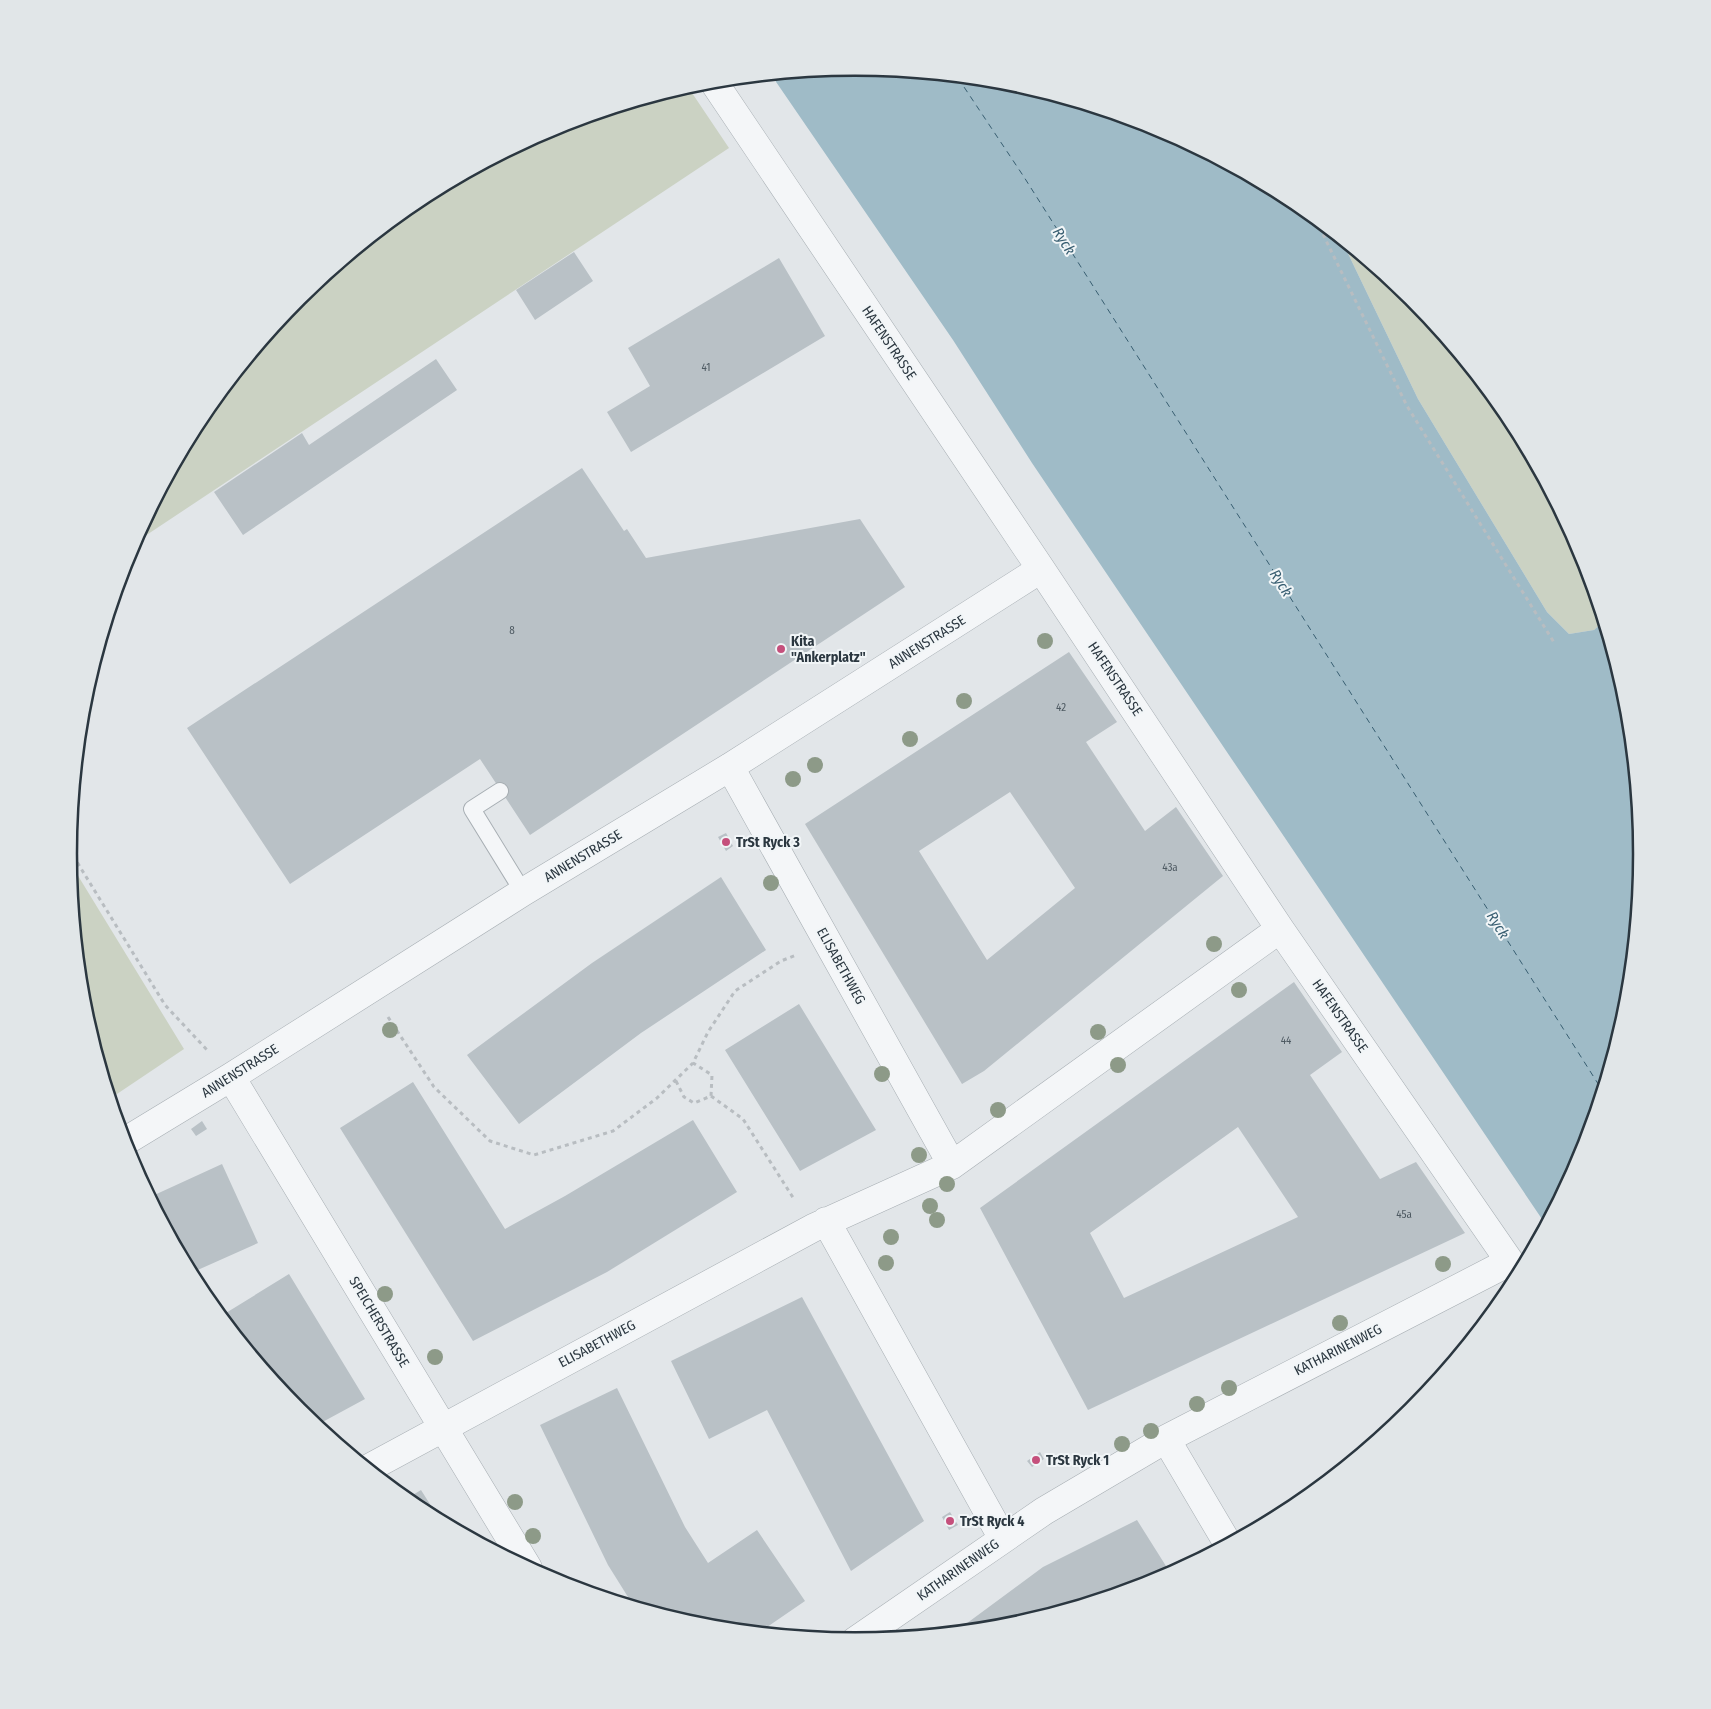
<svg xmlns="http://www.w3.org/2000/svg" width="1711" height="1709" viewBox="0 0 1711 1709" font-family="'Fira Sans Condensed',sans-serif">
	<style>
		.green { fill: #cbd2c3 }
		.water { fill: #9fbbc7 }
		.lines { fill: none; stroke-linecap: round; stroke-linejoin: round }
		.ferry { stroke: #385e71; stroke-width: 1; stroke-dasharray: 6 5; stroke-linecap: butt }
		.building { fill: #b9c1c6; fill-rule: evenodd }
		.lane-casing { stroke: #a7aeb3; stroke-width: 18 }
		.street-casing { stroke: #a7aeb3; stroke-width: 29 }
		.path { stroke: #b8bdc1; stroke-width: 3; stroke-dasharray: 4 4; stroke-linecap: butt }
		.lane { stroke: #f4f6f8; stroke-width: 16 }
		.street { stroke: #f4f6f8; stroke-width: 28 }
		.tree { fill: #8d9a88 }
		.poi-dot { fill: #c5507c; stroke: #f1f5f7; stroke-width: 2 }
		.labels { text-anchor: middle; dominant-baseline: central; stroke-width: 4; stroke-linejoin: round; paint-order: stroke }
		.number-label { font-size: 11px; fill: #4e5a62 }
		.street-label { font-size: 14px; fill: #2b3740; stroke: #f1f5f7 }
		.poi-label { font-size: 14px; font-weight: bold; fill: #2b3740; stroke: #f1f5f7; text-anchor: start }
		.water-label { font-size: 15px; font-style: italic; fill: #385e71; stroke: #f1f5f7 }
		.rim { fill: none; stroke: #2b3740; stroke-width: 2.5 }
	</style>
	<rect width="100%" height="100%" fill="#e2e6e9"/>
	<path class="green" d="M688 87 729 148 133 544 201 417 299 298 419 200 555 127Z
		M1342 241 1412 298 1510 418 1583 554 1603 622 1594 630 1569 634 1547 612 1418 399Z
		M69 861 184 1049 111 1098 84 1008Z"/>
	<path class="water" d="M856 68 1009 83 1157 128 1293 200 1342 241 1418 399 1547 612 1569 634 1594 630 1603 622 1627 701 1642 855 1627 1008 1582 1156 1546 1225 1032 463 953 340 772 76Z"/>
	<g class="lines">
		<path class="ferry" d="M958 78 1024 177 1602 1090"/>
	</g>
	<path class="building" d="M574 252 593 281 535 320 516 290Z
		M779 258 825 336 631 452 607 412 650 386 628 348Z
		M436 359 457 390 243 535 214 492 302 433 309 445Z
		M582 468 624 531 627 529 646 558 860 519 905 587 530 835 480 759 290 884 187 728Z
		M1069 652 1117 722 1086 742 1145 831 1176 807 1223 876 984 1071 962 1084 805 824ZM1010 792 1075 888 987 960 919 851Z
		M726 833 733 846 726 851 718 837Z
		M721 877 766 950 641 1033 519 1124 467 1055 592 963Z
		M1294 982 1342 1052 1310 1075 1380 1179 1416 1162 1465 1233 1088 1410 980 1208ZM1238 1127 1298 1217 1124 1298 1090 1233Z
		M799 1004 876 1130 800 1171 725 1050Z
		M413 1082 505 1229 565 1196 693 1120 737 1192 607 1272 473 1341 340 1128Z
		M202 1121 207 1129 196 1136 191 1129Z
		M222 1164 258 1243 191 1273 150 1197Z
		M289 1274 365 1399 317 1425 299 1411 221 1316Z
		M802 1297 924 1521 851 1571 767 1410 709 1439 671 1361Z
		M617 1388 685 1527 708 1563 757 1530 805 1601 760 1632 702 1626 633 1605 608 1565 540 1425Z
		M1040 1452 1044 1459 1032 1467 1027 1461Z
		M421 1490 440 1520 418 1509 406 1499Z
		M950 1512 958 1525 949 1530 942 1517Z
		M1137 1520 1171 1574 1156 1582 1009 1626 955 1632 1043 1567Z"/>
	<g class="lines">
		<g class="lane-casing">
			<path id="lane" d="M500 791 472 809 523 892"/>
		</g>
		<g class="street-casing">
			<path id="street" d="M713 81 1041 569 1280 929 1519 1275
				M730 767 952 1165
				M231 1077 528 1568
				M124 1142 231 1077 523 892 730 767 1041 569
				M826 1221 1003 1539
				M1166 1439 1228 1544
				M369 1468 813 1228 952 1165 1280 929
				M855 1641 1044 1511 1166 1439 1509 1262"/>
		</g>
		<path class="path" d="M1316 220 1407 406 1555 644
			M69 849 165 1005 209 1052
			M388 1017 434 1087 490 1141 534 1155 613 1131 657 1098 693 1063 708 1032 735 991 781 961 796 955
			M676 1081 684 1097 694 1103 711 1096 712 1075 693 1063
			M711 1096 743 1119 794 1199"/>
		<use href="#lane" class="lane"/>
		<use href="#street" class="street"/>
	</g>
	<g class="tree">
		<circle cx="1045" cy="641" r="8"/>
		<circle cx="964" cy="701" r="8"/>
		<circle cx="910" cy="739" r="8"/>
		<circle cx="815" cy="765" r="8"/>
		<circle cx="793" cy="779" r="8"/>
		<circle cx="771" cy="883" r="8"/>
		<circle cx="1214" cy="944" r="8"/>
		<circle cx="1239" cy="990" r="8"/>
		<circle cx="390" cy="1030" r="8"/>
		<circle cx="1098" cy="1032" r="8"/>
		<circle cx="1118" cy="1065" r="8"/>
		<circle cx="882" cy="1074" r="8"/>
		<circle cx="998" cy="1110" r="8"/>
		<circle cx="919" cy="1155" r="8"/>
		<circle cx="947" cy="1184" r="8"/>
		<circle cx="930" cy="1206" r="8"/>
		<circle cx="937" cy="1220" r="8"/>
		<circle cx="891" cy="1237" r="8"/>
		<circle cx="886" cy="1263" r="8"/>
		<circle cx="1443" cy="1264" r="8"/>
		<circle cx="385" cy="1294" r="8"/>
		<circle cx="1340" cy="1323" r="8"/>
		<circle cx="435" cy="1357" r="8"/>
		<circle cx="1229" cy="1388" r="8"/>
		<circle cx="1197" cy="1404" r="8"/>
		<circle cx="1151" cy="1431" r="8"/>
		<circle cx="1122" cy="1444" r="8"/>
		<circle cx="515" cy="1502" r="8"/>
		<circle cx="533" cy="1536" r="8"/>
	</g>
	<g class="poi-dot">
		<circle cx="781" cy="649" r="5"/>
		<circle cx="726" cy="842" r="5"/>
		<circle cx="1036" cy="1460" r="5"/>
		<circle cx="950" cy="1521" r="5"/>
	</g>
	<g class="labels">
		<g class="number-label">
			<text x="706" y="367">41</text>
			<text x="512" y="630">8</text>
			<text x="1061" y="707">42</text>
			<text x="1170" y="867">43a</text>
			<text x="1286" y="1040">44</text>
			<text x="1404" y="1214">45a</text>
		</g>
		<g class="street-label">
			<text transform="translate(889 343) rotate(56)">HAFENSTRASSE</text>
			<text transform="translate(927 642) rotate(-32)">ANNENSTRASSE</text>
			<text transform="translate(1115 679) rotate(56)">HAFENSTRASSE</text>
			<text transform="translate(583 856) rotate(-31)">ANNENSTRASSE</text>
			<text transform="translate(841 966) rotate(61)">ELISABETHWEG</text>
			<text transform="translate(1340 1016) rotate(55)">HAFENSTRASSE</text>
			<text transform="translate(240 1071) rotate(-32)">ANNENSTRASSE</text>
			<text transform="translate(379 1322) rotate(59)">SPEICHERSTRASSE</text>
			<text transform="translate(597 1344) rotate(-28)">ELISABETHWEG</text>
			<text transform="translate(1338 1350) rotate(-27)">KATHARINENWEG</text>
			<text transform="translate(958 1570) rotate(-35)">KATHARINENWEG</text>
		</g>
		<g class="poi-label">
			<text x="791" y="641">Kita<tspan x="791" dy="16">"Ankerplatz"</tspan></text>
			<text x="736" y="842">TrSt Ryck 3</text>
			<text x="1046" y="1460">TrSt Ryck 1</text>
			<text x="960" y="1521">TrSt Ryck 4</text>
		</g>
		<g class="water-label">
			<text transform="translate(1064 241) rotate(58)">Ryck</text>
			<text transform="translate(1281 583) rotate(58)">Ryck</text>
			<text transform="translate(1498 925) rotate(58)">Ryck</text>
		</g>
	</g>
	<path d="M0 0H1711V1709H0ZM77 854a778 778 0 1 1 1556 0a778 778 0 1 1-1556 0Z" fill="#e1e6e8" fill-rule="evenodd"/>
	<path class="rim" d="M77 854a778 778 0 1 1 1556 0a778 778 0 1 1-1556 0Z"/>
</svg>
